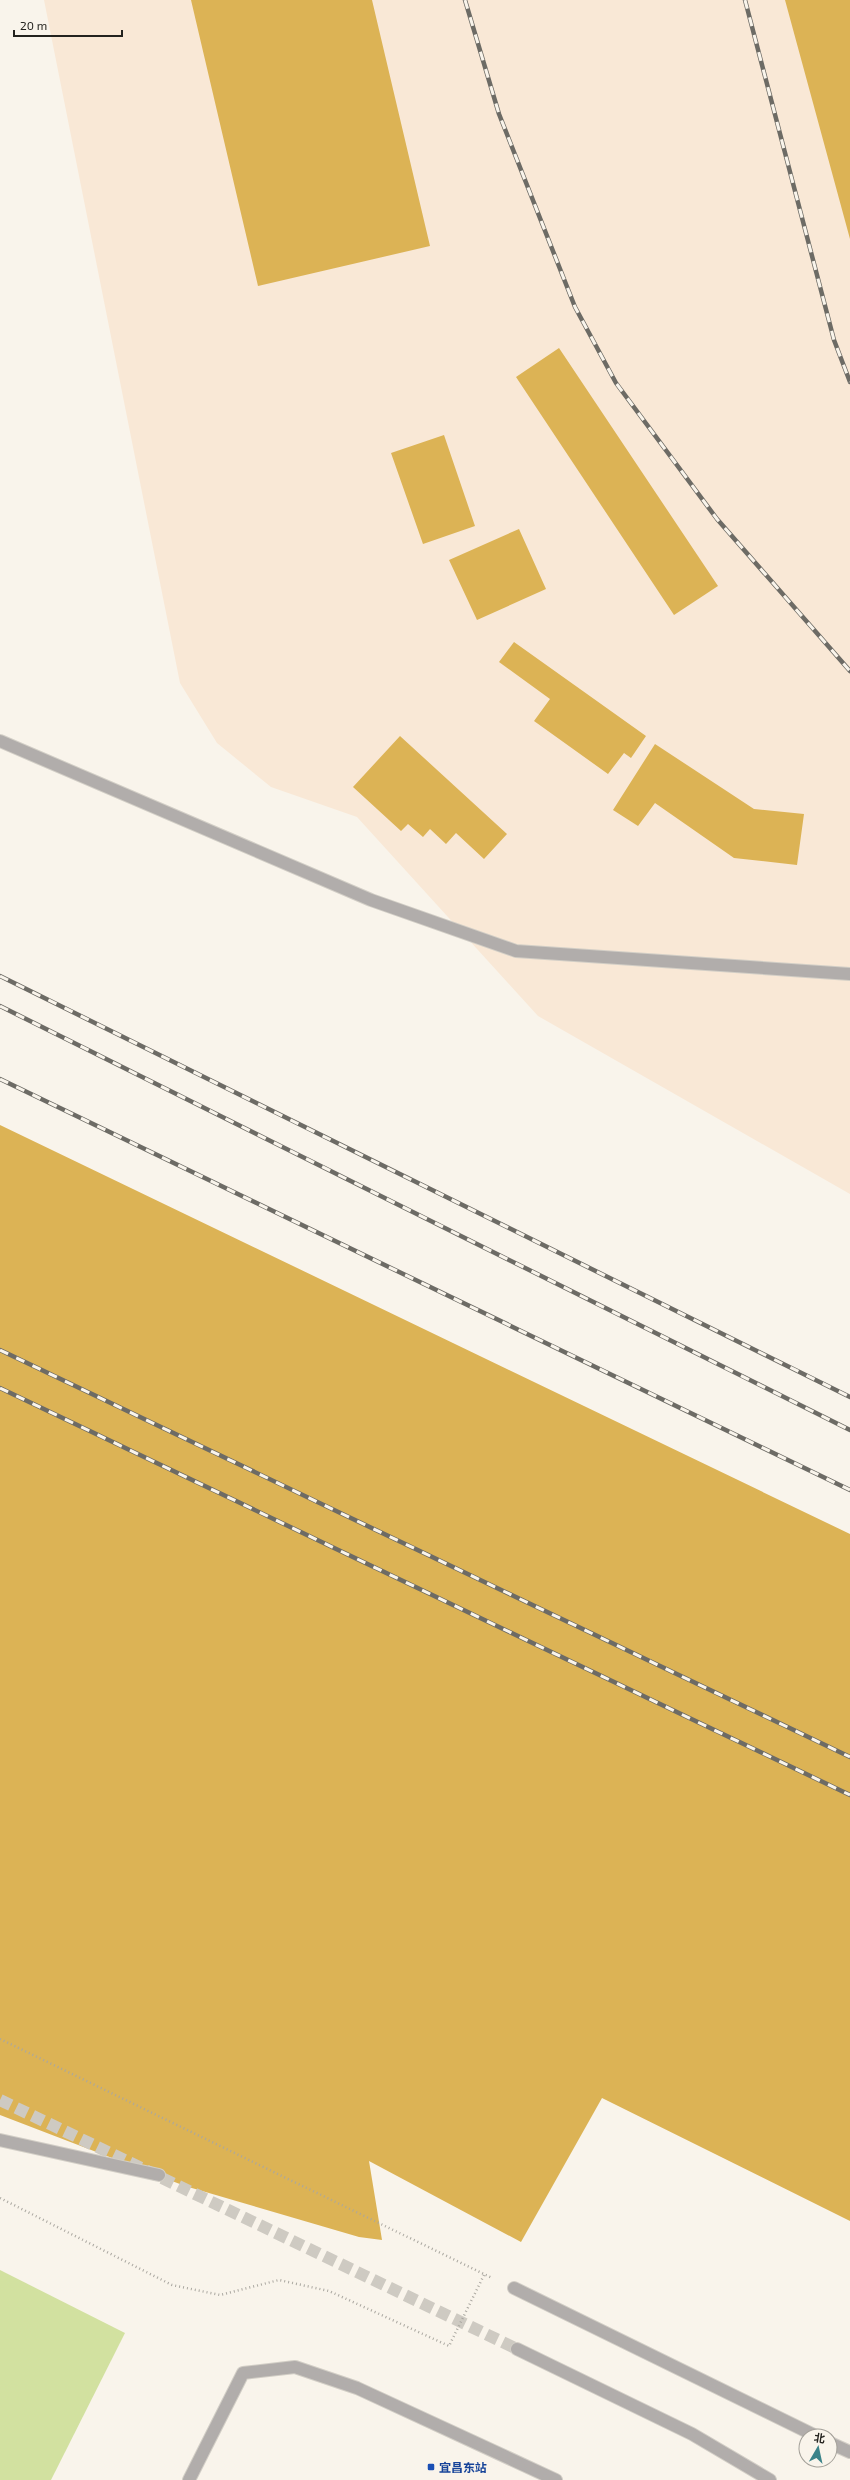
<svg xmlns="http://www.w3.org/2000/svg" width="850" height="2480" viewBox="0 0 850 2480" font-family="'Exo 2','Noto Sans SC',sans-serif">
	<style>
		.industrial { fill: #f9e8d6 }
		.green { fill: #d2e1a0 }
		.building { fill: #dcb355 }
		.lines { fill: none; stroke-linecap: round; stroke-linejoin: round }
		.minor-tunnel { stroke: #cecac2; stroke-width: 12; stroke-dasharray: 12 6; stroke-linecap: butt }
		.minor-casing { stroke: #d2cec6; stroke-width: 14 }
		.path { stroke: #aaa7a0; stroke-width: 2.5; stroke-dasharray: 1 3; stroke-linecap: butt }
		.minor { stroke: #b1adab; stroke-width: 12 }
		.rail-casing { stroke: #6d6b65; stroke-width: 4.5 }
		.rail { stroke: #f9f4eb; stroke-width: 3; stroke-dasharray: 9; stroke-linecap: butt }
		.transit-dot { fill: #1a4fb4; stroke: #f9f4eb; stroke-width: 1.5 }
		.labels { text-anchor: middle; dominant-baseline: central; stroke-width: 3.5; stroke-linejoin: round; paint-order: stroke }
		.transit-label { font-size: 12px; font-weight: bold; fill: #164399; stroke: #f9f4eb; text-anchor: start }
	</style>
	<rect width="100%" height="100%" fill="#f9f4eb"/>
	<path class="industrial" d="M44 0H850V1194L538 1016 357 817 271 787 217 743 180 683Z"/>
	<path class="green" d="M0 2270 125 2333 51 2480H0Z"/>
	<path class="building" d="M191 0H372L430 246 258 286Z
		M785 0H850V239Z
		M559 348 718 586 674 615 516 377Z
		M444 435 475 526 423 544 391 453Z
		M519 529 546 589 477 620 449 560Z
		M514 642 646 736 631 758 624 753 608 774 534 721 550 699 499 662Z
		M400 736 507 834 484 859 456 833 446 844 430 829 423 837 408 824 401 831 353 787Z
		M655 744 754 809 804 814 797 865 734 858 655 803 638 826 613 810Z
		M0 1125 850 1534V2221L602 2098 521 2242 369 2161 382 2240 359 2237 185 2186 0 2115Z"/>
	<g class="lines">
		<path class="minor-tunnel" d="M0 2100 517 2349"/>
		<g class="minor-casing">
			<path id="minor" d="M0 741 371 900 516 951 850 974
				M0 2140 159 2175
				M514 2288 816 2436
				M517 2349 692 2434 770 2480
				M830 2443 850 2452
				M189 2480 243 2373 295 2367 357 2388 556 2480"/>
		</g>
		<path class="path" d="M0 2039 492 2278
			M0 2198 172 2285 220 2295 279 2280 329 2291 449 2346 484 2275"/>
		<use href="#minor" class="minor"/>
		<g class="rail-casing">
			<path id="rail" d="M465 0 499 114 575 307 616 383 717 519 850 671
				M745 0 834 340 850 382
				M0 976 850 1397
				M0 1006 850 1430
				M0 1079 850 1490
				M0 1350 850 1757
				M0 1388 850 1795"/>
		</g>
		<use href="#rail" class="rail"/>
	</g>
	<rect class="transit-dot" x="427" y="2463" width="8" height="8" rx="2"/>
	<g class="labels">
		<g class="transit-label">
			<text x="439" y="2467">宜昌东站</text>
		</g>
	</g>
	<g transform="translate(818 2448) rotate(9)"><circle r="19" fill="#f9f4eb" stroke="#a3a099"/>
	<path d="M0-3L7 15L0 10L-7 15Z" fill="#3b8389"/>
	<text y="-6" font-size="11" font-weight="bold" text-anchor="middle" fill="#23221e">北</text>
	</g>
	<path d="M14 30v6h108v-6" fill="none" stroke="#23221e" stroke-width="2"/>
	<text x="20" y="30" font-size="12" fill="#23221e" stroke="#f9f4eb" stroke-width="3" paint-order="stroke">20 m</text>
</svg>
